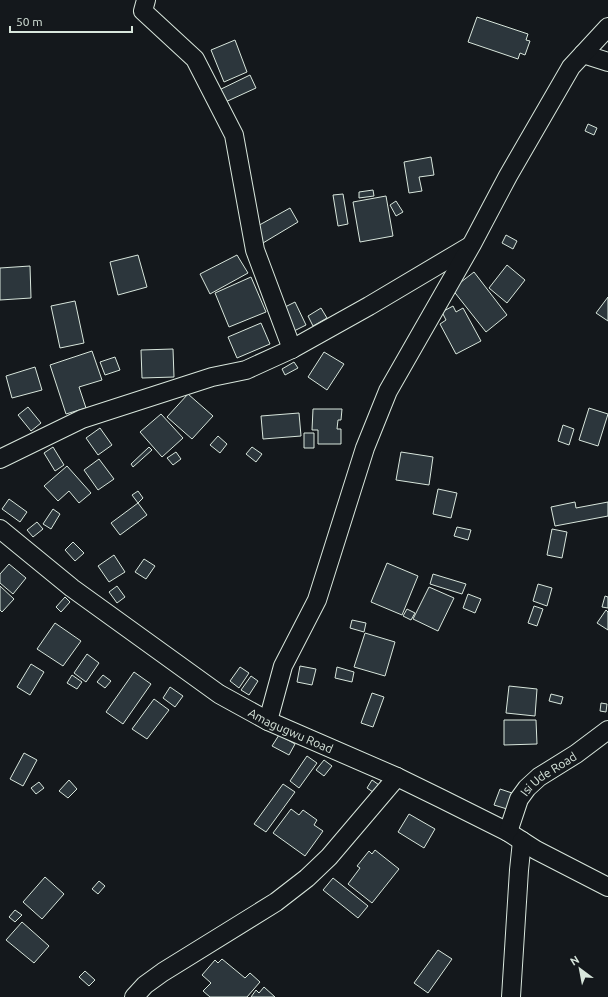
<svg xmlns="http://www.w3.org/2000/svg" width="608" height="997" viewBox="0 0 608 997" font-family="Ubuntu,sans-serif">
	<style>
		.building { fill: #2c363c; stroke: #d8e6dc }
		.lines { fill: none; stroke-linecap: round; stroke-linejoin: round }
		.minor-casing { stroke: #d8e6dc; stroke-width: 20 }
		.minor { stroke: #14181c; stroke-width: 18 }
		.labels { text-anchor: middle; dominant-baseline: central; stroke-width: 3; stroke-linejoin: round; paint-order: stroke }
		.street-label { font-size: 12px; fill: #d8e6dc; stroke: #14181c }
	</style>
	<rect width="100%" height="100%" fill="#14181c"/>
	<path class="building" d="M477 17 528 34 526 40 530 41 525 55 520 53 518 59 468 42Z
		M235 40 247 72 224 82 211 50Z
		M250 75 256 88 221 104 215 92Z
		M588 124 597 128 594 135 585 131Z
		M431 157 434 175 419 177 422 191 409 193 404 162Z
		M373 190 374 196 359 198V192Z
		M343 194 348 224 338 226 333 195Z
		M386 196 393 236 360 242 353 202Z
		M396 201 403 212 396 216 390 205Z
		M290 208 298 222 263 243 254 228Z
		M506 235 517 241 513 249 502 243Z
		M138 255 147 287 118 295 110 262Z
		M237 255 248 273 210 294 200 274Z
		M507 265 525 280 507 303 489 288Z
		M30 266 31 298 0 300V268Z
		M474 272 507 315 486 332 452 289Z
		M251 277 266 312 229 327 215 293Z
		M608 297V321L596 313Z
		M75 301 84 343 60 348 51 306Z
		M295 302 306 325 292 332 281 309Z
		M453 306 456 312 463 308 481 341 456 354 440 324 446 320 442 312Z
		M321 308 327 318 313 326 308 316Z
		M261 323 270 344 237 358 228 337Z
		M173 349 174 377 142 378 141 350Z
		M92 351 102 380 79 387 86 408 66 414 50 365Z
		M324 352 344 364 327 390 308 377Z
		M115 357 120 370 105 375 100 362Z
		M294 362 298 368 285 375 282 369Z
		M35 367 42 390 12 398 6 376Z
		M188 394 213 416 192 439 167 417Z
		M28 407 41 423 31 431 18 415Z
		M589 408 608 414 598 446 579 440Z
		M313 409H342L341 420H338L337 429H341V444H318V430H312Z
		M299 413 301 436 263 439 261 416Z
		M161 414 183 438 162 457 140 432Z
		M563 425 574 429 569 445 558 441Z
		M100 428 112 445 98 455 86 438Z
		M304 433H314V448H304Z
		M218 436 227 444 220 453 210 445Z
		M53 447 64 465 55 471 44 453Z
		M149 447 152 450 133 467 131 464Z
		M252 447 262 454 256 462 246 454Z
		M176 452 181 459 173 465 167 458Z
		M401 452 433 457 429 485 396 480Z
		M99 459 114 479 98 490 84 470Z
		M67 466 91 493 79 503 69 491 58 501 44 486Z
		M438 489 457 493 451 518 433 514Z
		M138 491 143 498 138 503 132 495Z
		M9 499 27 512 20 522 2 509Z
		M575 502 576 508 608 502V516L555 526 551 507Z
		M138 503 147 515 120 535 111 523Z
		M53 509 60 514 51 529 43 524Z
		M37 522 43 529 33 537 27 530Z
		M457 527 471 530 468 540 454 536Z
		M552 529 567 532 562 558 547 555Z
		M73 542 84 553 75 561 65 550Z
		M114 555 125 572 109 582 98 566Z
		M144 559 155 566 146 579 135 572Z
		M387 563 418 576 402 615 371 602Z
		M9 564 26 578 13 594 0 583V574Z
		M433 574 466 584 462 594 430 584Z
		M538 584 552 588 547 606 533 601Z
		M0 586 14 599 2 612 0 610Z
		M117 586 125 597 117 603 109 592Z
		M429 587 454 598 438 631 413 619Z
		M468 594 481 599 475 613 463 608Z
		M605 596 608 597V608L602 607Z
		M65 597 70 602 61 612 56 607Z
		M534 606 543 609 537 626 528 623Z
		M407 609 415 613 411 620 403 616Z
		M606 610 608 612V630L597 623Z
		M352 620 366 623 364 632 350 628Z
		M55 623 81 641 63 666 37 649Z
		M365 633 395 642 385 676 354 667Z
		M87 654 99 663 86 682 74 673Z
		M31 664 44 672 30 695 17 687Z
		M300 666 316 669 312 685 297 682Z
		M240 667 249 673 239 688 230 681Z
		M337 667 354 672 352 682 335 678Z
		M134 672 151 684 123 724 106 712Z
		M72 675 82 682 77 689 67 683Z
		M103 675 111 681 105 688 97 682Z
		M251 676 258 681 249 695 241 690Z
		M509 686 537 689 535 716 506 713Z
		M170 687 183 696 175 707 163 698Z
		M372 693 384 697 373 727 361 723Z
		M551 694 563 697 561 704 549 701Z
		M154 699 169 710 147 739 132 729Z
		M601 703 607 704 606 712 600 711Z
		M504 720H536L537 744 504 745Z
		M279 735 295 744 289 755 272 746Z
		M24 753 37 760 23 786 10 779Z
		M307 756 317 763 299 788 290 781Z
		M324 760 332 766 324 776 316 770Z
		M69 780 77 789 68 798 59 791Z
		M372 780 382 787 376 794 367 788Z
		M39 782 44 788 36 794 31 788Z
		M283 784 295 792 266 832 254 824Z
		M500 789 512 793 507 809 494 805Z
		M291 809 299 815 303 810 317 820 314 825 323 831 305 856 273 833Z
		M409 814 435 829 424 848 398 832Z
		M375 850 399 869 372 903 348 884 360 868 357 866 369 851 372 854Z
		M45 877 64 894 42 919 23 902Z
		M333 878 368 906 358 918 323 890Z
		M99 881 105 886 98 894 92 889Z
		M15 910 22 915 15 922 9 917Z
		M22 922 49 946 34 963 6 940Z
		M438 950 452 959 428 993 414 983Z
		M222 959 245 978 250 973 260 982 247 997H210L203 991 211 983 202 975 215 960 218 963Z
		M85 971 95 980 89 986 79 977Z
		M264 987 275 997H251L256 990 259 993Z"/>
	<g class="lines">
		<g class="minor-casing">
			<g id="minor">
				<path d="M146 0 143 11 195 59 234 135 255 250 292 349"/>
				<path d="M583 54 608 62"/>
				<path d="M0 459 82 419 212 377 246 370 292 349 369 306 470 246"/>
				<path id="s1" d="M0 529 72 588 219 694 268 721 397 777 442 799 508 832 536 850 608 887"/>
				<path d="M268 721 283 666 317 600 365 448 388 391 472 244 508 176 571 67 608 27"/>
				<path id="s2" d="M508 832 519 799 527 788 539 777 576 754 608 730"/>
				<path d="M134 997 145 985 163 972 276 902 307 878 329 857 397 777"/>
				<path d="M511 997 519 870 522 841"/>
			</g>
		</g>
		<use href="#minor" class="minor"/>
	</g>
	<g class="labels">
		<g class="street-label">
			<text stroke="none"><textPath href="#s1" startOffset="355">Amagugwu Road</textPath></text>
			<text stroke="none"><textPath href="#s2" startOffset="74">Isi Ude Road</textPath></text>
		</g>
	</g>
	<g transform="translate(580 969) rotate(328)" stroke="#14181c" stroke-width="3" paint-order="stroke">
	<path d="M0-3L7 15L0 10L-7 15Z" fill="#d8e6dc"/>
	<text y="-6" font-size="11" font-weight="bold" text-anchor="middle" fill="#d8e6dc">N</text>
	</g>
	<path d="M10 26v6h122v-6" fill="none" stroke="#d8e6dc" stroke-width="2"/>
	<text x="16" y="26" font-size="12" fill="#d8e6dc" stroke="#14181c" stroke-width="3" paint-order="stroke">50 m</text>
</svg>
